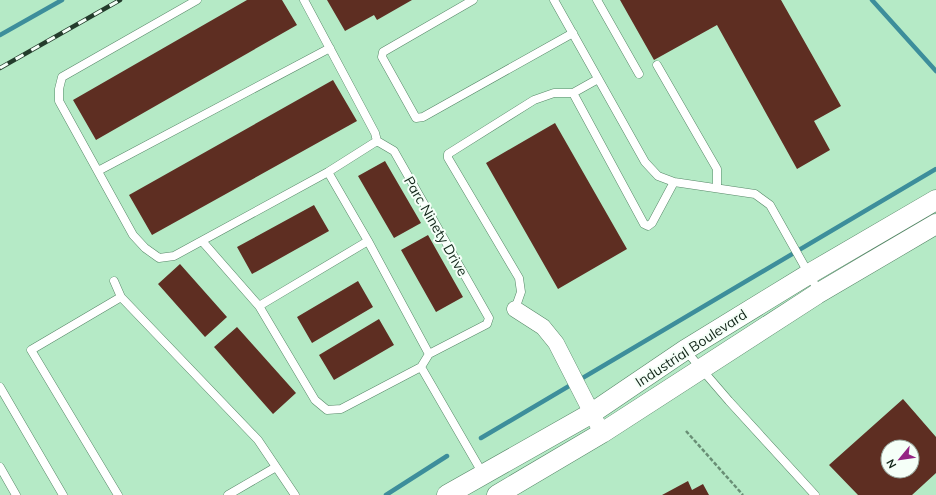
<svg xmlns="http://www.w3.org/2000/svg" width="936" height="495" viewBox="0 0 936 495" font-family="Mulish,sans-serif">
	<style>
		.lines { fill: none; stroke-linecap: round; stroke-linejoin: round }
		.stream { stroke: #3d8e9b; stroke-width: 4.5 }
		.building { fill: #5e2e22; fill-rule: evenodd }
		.service-casing { stroke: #578868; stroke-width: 9 }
		.minor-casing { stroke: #578868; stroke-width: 17 }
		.tertiary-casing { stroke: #578868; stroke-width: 21 }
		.path { stroke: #698e75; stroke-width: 2.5; stroke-dasharray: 4 2; stroke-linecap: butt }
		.service { stroke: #fff; stroke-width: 8 }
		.minor { stroke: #fff; stroke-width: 16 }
		.tertiary { stroke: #fff; stroke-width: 20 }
		.rail-casing { stroke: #243c2c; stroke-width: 4.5 }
		.rail { stroke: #f5fff8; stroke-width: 3; stroke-dasharray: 9; stroke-linecap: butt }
		.labels { text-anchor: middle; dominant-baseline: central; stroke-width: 4; stroke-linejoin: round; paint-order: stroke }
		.street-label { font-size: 14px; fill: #102417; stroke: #f5fff8 }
	</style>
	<rect width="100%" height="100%" fill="#b5eac6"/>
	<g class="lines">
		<path class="stream" d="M872 0 936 71
			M0 35 62 0
			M481 438 936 169
			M386 495 447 456"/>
	</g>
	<path class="building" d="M247 0H282L297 25 96 140 73 100Z
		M327 0H412L377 20 374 15 345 31Z
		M620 0H781L841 106 814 121 830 150 797 169 717 25 654 60Z
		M333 80 357 121 152 235 129 195Z
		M555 123 627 249 558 289 486 163Z
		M385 161 421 223 394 238 358 176Z
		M314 205 329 231 252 274 237 247Z
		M428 235 463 297 436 312 401 250Z
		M180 264 227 317 205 337 158 284Z
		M358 281 373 307 312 343 297 317Z
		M379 319 394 345 334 380 319 355Z
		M237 327 296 393 273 414 214 347Z
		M903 399 936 437V473L912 495H858L829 465ZM888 447H912V471H888Z
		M688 481 692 490 703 484 709 495H662Z"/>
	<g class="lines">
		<g class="service-casing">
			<path id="service" d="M197 0 62 77 59 89V101L133 235 145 248 159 258 174 256 328 172 377 141 375 133 304 0
				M473 0 383 52 382 57 416 118 423 117 573 33
				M554 0 645 162 658 176 674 182 755 194 770 205 819 292
				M597 0 639 74
				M657 65 717 169V188
				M573 93 598 79
				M377 141 394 151 489 318 487 324 429 354
				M98 171 330 48
				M328 172 368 241 429 354 421 367 483 474
				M202 241 259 306
				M368 241 259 306 315 400 327 410 341 409 421 367
				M114 281 121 297
				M515 309 521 292 519 278 448 158V154L534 100 554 93H573L644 224 648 226 652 223 674 182
				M686 351 729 401 815 495
				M0 387 63 495
				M0 467 16 495
				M118 495 31 350 121 297 258 440 295 495
				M228 495 276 467"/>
		</g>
		<g class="minor-casing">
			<path id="minor" d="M515 309 543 327 556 343 602 433"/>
		</g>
		<g class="tertiary-casing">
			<path id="tertiary" d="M447 495 592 413 685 350 809 274 936 200
				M497 495 602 433 817 294 936 224"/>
		</g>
		<path class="path" d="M686 431 743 495"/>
		<use href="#service" class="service"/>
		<use href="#minor" class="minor"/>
		<use href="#tertiary" class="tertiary"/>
		<g class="rail-casing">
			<path id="rail" d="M0 68 120 0"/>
		</g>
		<use href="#rail" class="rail"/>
	</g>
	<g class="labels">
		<g class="street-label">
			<text transform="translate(436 226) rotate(60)">Parc Ninety Drive</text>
			<text transform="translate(691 348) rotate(-33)">Industrial Boulevard</text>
		</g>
	</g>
	<g transform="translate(900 459) rotate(241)"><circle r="19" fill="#f5fff8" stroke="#99a79e"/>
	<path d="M0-3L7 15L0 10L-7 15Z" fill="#952584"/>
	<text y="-6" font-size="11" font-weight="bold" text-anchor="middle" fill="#102417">N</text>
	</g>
</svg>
